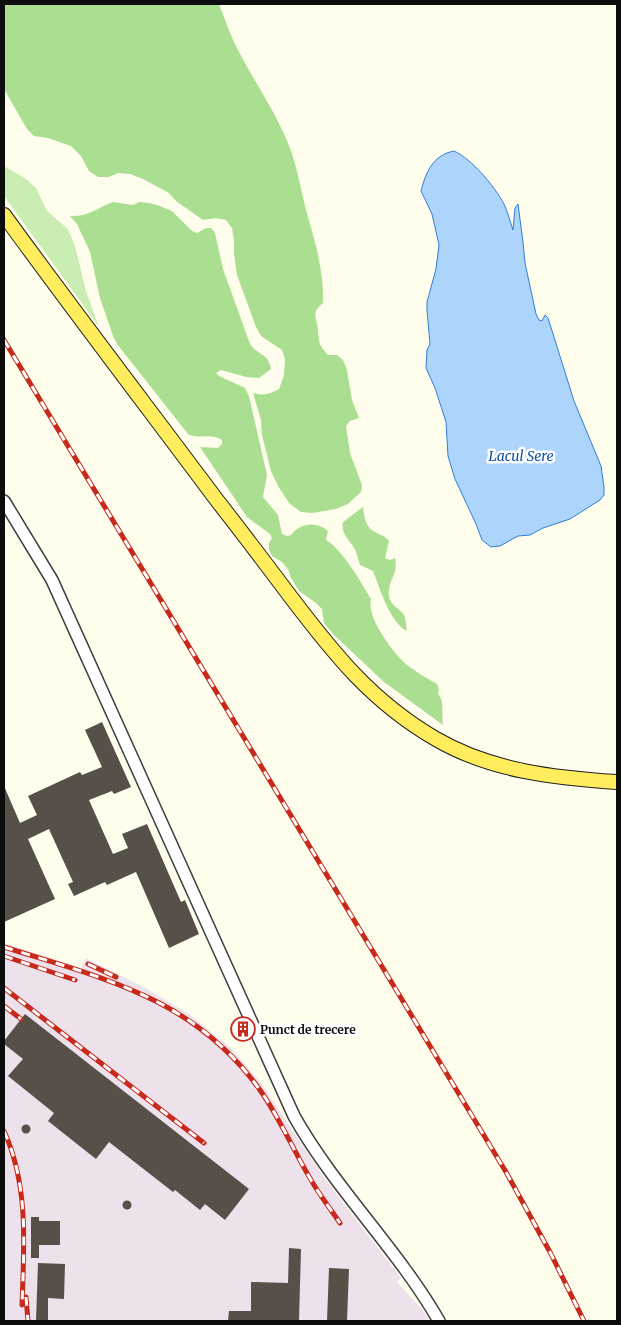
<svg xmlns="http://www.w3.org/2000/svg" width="621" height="1325" viewBox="0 0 621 1325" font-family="Merriweather,serif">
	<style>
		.industrial { fill: #ede1ec }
		.green { fill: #caedb4 }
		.forest { fill: #aadf92 }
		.water { fill: #add4fb; stroke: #2f7ed7 }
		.building { fill: #575049 }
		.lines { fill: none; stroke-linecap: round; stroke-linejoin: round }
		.minor-casing { stroke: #404040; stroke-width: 14 }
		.major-casing { stroke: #1e1e1e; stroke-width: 16 }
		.minor { stroke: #fff; stroke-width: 11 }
		.major { stroke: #ffed5d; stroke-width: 14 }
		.rail-casing { stroke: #c8291a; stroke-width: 5 }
		.rail { stroke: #fff; stroke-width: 3; stroke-dasharray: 9; stroke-linecap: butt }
		.labels { text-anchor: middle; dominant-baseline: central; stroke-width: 5; stroke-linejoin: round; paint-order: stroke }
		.poi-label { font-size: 12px; font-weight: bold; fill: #0d0d0d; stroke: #fff; text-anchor: start }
		.water-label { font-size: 14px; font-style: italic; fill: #0d50a8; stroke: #fff }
	</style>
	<rect width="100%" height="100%" fill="#fffeed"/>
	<path class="industrial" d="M4 943 81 968 86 958 142 986 189 1014 230 1047 261 1083 323 1176 401 1278 397 1282 422 1309 430 1321H4Z"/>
	<path class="green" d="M4 166 26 179 36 188 47 211 68 229 75 246 86 291 99 327 4 196Z"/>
	<path class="forest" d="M4 4H219C225 19 230 35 238 50 254 81 275 111 288 143 298 168 301 192 308 217 316 244 324 274 323 303 313 312 315 313 317 324 320 340 316 342 328 355H337L343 360 347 370 352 400 359 418 350 421 346 426 350 453 362 485 361 492 348 504 336 509 312 513 301 512 289 503 278 486 271 471 262 435 261 420 253 393C263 396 270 394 279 389L284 375 285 359 282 350 261 336 256 327 237 275 234 253V241L232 228 226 220 216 218 203 220 176 201 169 193 143 179 130 174 118 173 109 177H98L89 171 81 156 71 146 48 138 34 136 27 129 4 89Z
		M113 202 133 205 139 202 149 203 157 205 172 211 192 231 197 233 206 228H211L215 233 223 269 250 344C257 355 269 353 271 369L259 378 246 377 221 370 216 373 219 376 245 388 249 396 267 475 263 497 278 515 282 534 287 536 291 535C300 523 316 521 328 531L326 540C342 549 361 582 371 599 366 617 393 653 407 665 416 672 427 678 437 684L439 689 438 694C445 701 441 714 443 725L384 682 334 635 324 623 322 609 316 603 299 591 291 578 288 569 282 562 272 556 269 550V543L272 538 270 534 247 517 200 447 218 448 222 444V440C211 432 198 440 188 434L117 344 113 336 100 298 90 252 77 224 70 216C88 217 97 208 113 202Z
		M363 507C364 517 366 528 375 532 382 536 384 535 389 541L385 558 390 560 395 558C399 574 387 581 389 596 391 607 399 607 404 615 406 619 406 626 407 631 389 622 380 588 373 571L360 565C358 560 358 557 356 552 352 541 340 535 343 522Z"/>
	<path class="water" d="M454 151C472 159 495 187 504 204 508 213 510 221 513 230L515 208 518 204 523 242 525 263 536 314 539 320 542 321 545 315 548 318 574 401 601 466 604 487V495L600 500 570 519 543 528 530 535 518 536 500 546 491 547 482 540 476 524 455 479 448 456 446 422 435 388 426 368 427 350 430 344 427 310V302L436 269 439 245 432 214 421 191C426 172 433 155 454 151Z"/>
	<path class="building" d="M102 722 131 787 114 794 112 791 89 800 113 854 128 848 122 834 147 824 181 902 185 900 199 934 169 948 136 872 107 885 105 882 74 896 68 884 73 882 49 829 28 839 55 899 4 922V786L20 823 37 815 28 796 80 772 82 775 102 767 85 730Z
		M25 1014 249 1189 225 1220 205 1204 200 1210 175 1190 173 1192 109 1142 96 1159 48 1121 54 1113 8 1076 23 1059 4 1044V1041Z
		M243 1022 248 1032 242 1035 237 1026Z
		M21.5 1129a4.5 4.5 0 1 1 9 0a4.5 4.5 0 1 1-9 0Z
		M122.5 1205a4.5 4.5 0 1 1 9 0a4.5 4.5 0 1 1-9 0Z
		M31 1217H39V1221H60V1245H39V1258H31Z
		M289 1248 301 1249 299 1321H228L229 1311H251V1282L288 1283Z
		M38 1263 65 1264 64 1299 48 1298V1321H36Z
		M329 1268 349 1269 347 1321H327Z"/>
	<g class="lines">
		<g class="minor-casing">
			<path id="minor" d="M4 501 52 580 294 1116C335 1189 397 1248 439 1321"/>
		</g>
		<g class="major-casing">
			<path id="major" d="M4 215C73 310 145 404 216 499 241 531 266 564 290 596 334 654 372 702 436 739 491 771 555 778 617 782"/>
		</g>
		<use href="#minor" class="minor"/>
		<use href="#major" class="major"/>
		<g class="rail-casing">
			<path id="rail" d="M4 340 506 1172 551 1254 584 1321
				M4 947C105 979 194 998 260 1090 281 1120 295 1154 314 1185 322 1198 331 1210 340 1223
				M4 956 75 980
				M88 964 116 977
				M4 988 204 1143
				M4 1006 21 1019
				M4 1131C29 1186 24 1246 22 1305
				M26 1297 28 1321"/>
		</g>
		<use href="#rail" class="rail"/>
	</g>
	<defs>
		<g id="building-ring" transform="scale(1.25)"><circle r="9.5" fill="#fff" stroke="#c8291a" stroke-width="1.5"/><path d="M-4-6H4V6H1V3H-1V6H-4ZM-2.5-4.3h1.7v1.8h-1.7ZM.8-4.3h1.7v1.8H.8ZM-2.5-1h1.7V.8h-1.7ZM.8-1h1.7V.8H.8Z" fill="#c8291a"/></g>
	</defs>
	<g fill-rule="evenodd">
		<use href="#building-ring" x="243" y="1029"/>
	</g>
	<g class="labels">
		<g class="poi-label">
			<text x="260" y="1029">Punct de trecere</text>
		</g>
		<g class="water-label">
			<text x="521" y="456">Lacul Sere</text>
		</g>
	</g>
	<rect width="621" height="1325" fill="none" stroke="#0d0d0d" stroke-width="10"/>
</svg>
